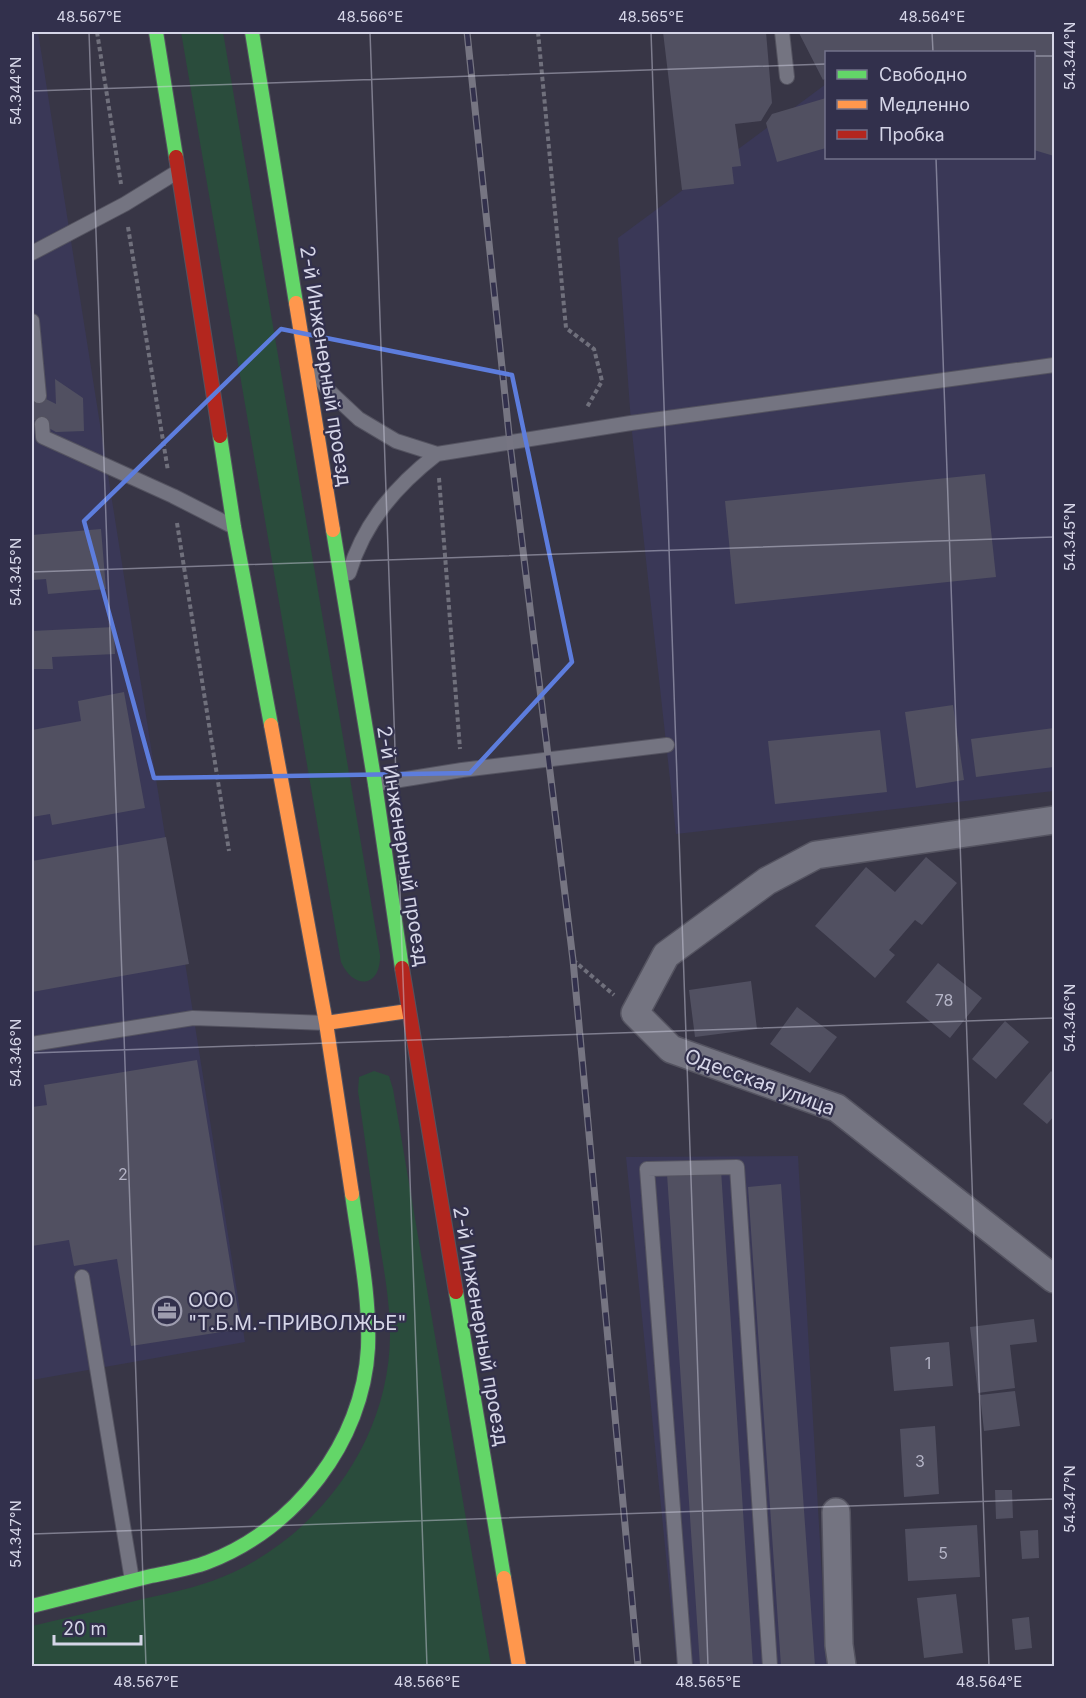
<svg xmlns="http://www.w3.org/2000/svg" width="1086" height="1698" viewBox="0 0 1086 1698" font-family="Inter,sans-serif">
	<style>
		.built { fill: #3a3857 }
		.green { fill: #2a4c3c }
		.building { fill: #515061 }
		.lines { fill: none; stroke-linecap: round; stroke-linejoin: round }
		.lane-casing { stroke: #545360; stroke-width: 16 }
		.street-casing { stroke: #545360; stroke-width: 30 }
		.fast-casing { stroke: #545360; stroke-width: 16 }
		.slow-casing { stroke: #545360; stroke-width: 16 }
		.jam-casing { stroke: #545360; stroke-width: 16 }
		.path { stroke: #70707c; stroke-width: 4; stroke-dasharray: 4.5 3; stroke-linecap: butt }
		.lane { stroke: #747481; stroke-width: 14 }
		.street { stroke: #747481; stroke-width: 27 }
		.fast { stroke: #63d668; stroke-width: 14 }
		.slow { stroke: #ff974d; stroke-width: 14 }
		.jam { stroke: #b3261e; stroke-width: 14 }
		.rail-casing { stroke: #767582; stroke-width: 7 }
		.rail { stroke: #32304c; stroke-width: 4.5; stroke-dasharray: 14; stroke-linecap: butt }
		.marked { fill: none; stroke: #5d7ddd; stroke-width: 4.5; stroke-linejoin: round }
		.ticks { fill: none; stroke: #d5d5e7; stroke-width: 1.5; stroke-opacity: 0.45 }
		.labels { text-anchor: middle; dominant-baseline: central; stroke-width: 4.5; stroke-linejoin: round; paint-order: stroke }
		.number-label { font-size: 16px; fill: #b4b4c6 }
		.street-label { font-size: 20px; fill: #d5d5e7; stroke: #32304c }
		.poi-label { font-size: 20px; fill: #d5d5e7; stroke: #32304c; text-anchor: start }
		.neatline { fill: none; stroke: #d5d5e7; stroke-width: 2 }
		.ticks-label { font-size: 15px; text-anchor: middle; fill: #d5d5e7 }
	</style>
	<rect width="100%" height="100%" fill="#383646"/>
	<path class="built" d="M32 32H38L245 1342 32 1380Z
		M897 32H1054V791L676 834 631 423 618 238 826 84V158H1034V52H869Z
		M798 1156 827 1666H677L626 1157Z"/>
	<path class="green" d="M181 32H223L380 955C381 987 354 991 341 962Z
		M374 1071 389 1076 393 1089 491 1666H32V1626C70 1617 108 1608 147 1598 175 1592 207 1585 234 1572 324 1529 390 1436 390 1334 390 1303 384 1270 379 1239 372 1190 365 1140 358 1091L359 1077Z"/>
	<path class="building" d="M663 32H766L772 103 761 121 735 124 741 166 732 167 734 184 682 190Z
		M802 32H1054V156L1034 150V52H826V78L823 80 799 33Z
		M826 98V148L777 162 766 123 772 114Z
		M55 379 83 398 84 431 56 432 32 419V392L56 404Z
		M985 474 996 577 735 604 725 501Z
		M101 529 106 589 48 594 46 579 32 580V535Z
		M114 627 115 654 52 657 53 669H33L32 631Z
		M124 692 145 808 52 825 50 814 32 817V730L81 721 78 701Z
		M953 705 964 780 916 788 905 712Z
		M1054 728V767L976 777 971 739Z
		M880 730 887 792 775 804 768 741Z
		M166 837 189 964 32 992V861Z
		M926 857 957 883 922 925 915 920 889 950 895 955 875 978 815 926 866 867 895 892Z
		M938 963 982 998 950 1038 906 1002Z
		M751 981 757 1029 695 1037 689 990Z
		M797 1007 837 1037 810 1073 770 1044Z
		M1005 1021 1029 1042 996 1079 972 1059Z
		M197 1060 241 1329 131 1346 117 1259 74 1266 69 1240 32 1246V1107L47 1105 44 1085Z
		M1051 1071 1054 1074V1116L1047 1124 1023 1104Z
		M721 1170 753 1666H700L667 1174Z
		M781 1184 815 1666H781L748 1187Z
		M1034 1319 1037 1342 1010 1345 1015 1388 978 1393 970 1327Z
		M949 1342 953 1386 894 1391 890 1347Z
		M1015 1391 1020 1426 984 1431 980 1395Z
		M935 1426 939 1494 904 1497 900 1429Z
		M995 1490H1012L1013 1518 996 1519Z
		M977 1525 980 1577 908 1581 905 1529Z
		M1038 1530 1039 1558 1022 1559 1020 1531Z
		M956 1594 963 1653 924 1658 917 1598Z
		M1029 1617 1032 1648 1015 1650 1012 1619Z"/>
	<g class="lines">
		<g class="lane-casing">
			<path id="lane" d="M782 32 787 77
				M32 253 125 204 177 172
				M32 321 39 396
				M317 374 328 390 359 419 396 441 437 454 631 423 1054 365
				M42 424 43 437 173 496 230 525
				M349 573C364 522 397 485 437 454
				M375 784 462 770 667 745
				M32 1044 193 1018 326 1023
				M82 1277 132 1580
				M685 1666 647 1169 737 1167 770 1666"/>
		</g>
		<g class="street-casing">
			<path id="street" d="M1054 820 816 855 767 881 666 955 635 1013 671 1049 837 1108 1054 1279
				M836 1512 839 1645 842 1666"/>
		</g>
		<g class="fast-casing">
			<path id="fast" d="M156 32 176 157
				M252 32 296 303
				M220 436 234 527 271 725
				M333 530 375 784 402 968
				M456 1292 504 1578
				M32 1606C72 1596 111 1586 151 1576 170 1572 190 1569 208 1562 295 1529 363 1442 368 1348 370 1296 359 1245 352 1194"/>
		</g>
		<g class="slow-casing">
			<path id="slow" d="M296 303 333 530
				M271 725 326 1023 352 1194
				M326 1023 408 1011
				M504 1578 519 1666"/>
		</g>
		<g class="jam-casing">
			<path id="jam" d="M176 157 220 436
				M402 968 456 1292"/>
		</g>
		<path class="path" d="M97 32 121 184
			M538 32 566 328 594 349 602 381 586 409
			M128 227 168 471
			M439 478 460 749
			M177 523 229 851
			M573 960 614 995"/>
		<use href="#lane" class="lane"/>
		<use href="#street" class="street"/>
		<use href="#fast" class="fast"/>
		<use href="#slow" class="slow"/>
		<use href="#jam" class="jam"/>
		<g class="rail-casing">
			<path id="rail" d="M467 32 510 444 573 960 638 1666"/>
		</g>
		<use href="#rail" class="rail"/>
	</g>
	<path class="marked" d="M281 329 512 375 572 662 470 773 154 778 84 521Z"/>
	<path class="ticks" d="M89 32 146 1666M370 32 427 1666M651 32 708 1666M932 32 933 52M1034 56H1054M32 91 826 64M936 158 989 1666M32 572 1054 537M32 1053 1054 1018M32 1534 1054 1499"/>
	<defs>
		<g id="office-ring" transform="scale(1.5)"><circle r="9.5" fill="#32304c" stroke="#9e9daf" stroke-width="1.5"/><path d="M-6-3h4V-5.5h4V-3h4V5H-6ZM-1-4.5V-3h2v-1.5ZM-6 0V1H6V0Z" fill="#9e9daf"/></g>
	</defs>
	<g fill-rule="evenodd">
		<use href="#office-ring" x="167" y="1311"/>
	</g>
	<g class="labels">
		<g class="number-label">
			<text x="944" y="1000">78</text>
			<text x="123" y="1174">2</text>
			<text x="928" y="1363">1</text>
			<text x="920" y="1461">3</text>
			<text x="943" y="1553">5</text>
		</g>
		<g class="street-label">
			<text transform="translate(326 366) rotate(81)">2-й Инженерный проезд</text>
			<text transform="translate(403 846) rotate(81)">2-й Инженерный проезд</text>
			<text transform="translate(760 1082) rotate(20)">Одесская улица</text>
			<text transform="translate(481 1326) rotate(80)">2-й Инженерный проезд</text>
		</g>
		<g class="poi-label">
			<text x="188" y="1300">ООО<tspan x="188" dy="23">"Т.Б.М.-ПРИВОЛЖЬЕ"</tspan></text>
		</g>
	</g>
	<rect width="1086" height="1698" fill="none" stroke="#32304c" stroke-width="66"/>
	<rect x="825" y="51" width="210" height="108" fill="#32304c" stroke="#73728a" stroke-width="1.5"/>
	<rect x="837" y="70" width="30" height="9" fill="#63d668" stroke="#73728a" stroke-width="1.5"/>
	<text x="879" y="81" font-size="18" fill="#d5d5e7">Свободно</text>
	<rect x="837" y="100" width="30" height="9" fill="#ff974d" stroke="#73728a" stroke-width="1.5"/>
	<text x="879" y="111" font-size="18" fill="#d5d5e7">Медленно</text>
	<rect x="837" y="130" width="30" height="9" fill="#b3261e" stroke="#73728a" stroke-width="1.5"/>
	<text x="879" y="141" font-size="18" fill="#d5d5e7">Пробка</text>
	<path d="M54 1635v9h87v-9" fill="none" stroke="#d5d5e7" stroke-width="3"/>
	<text x="63" y="1635" font-size="18" fill="#d5d5e7" stroke="#32304c" stroke-width="4.5" paint-order="stroke">20 m</text>
	<rect x="33" y="33" width="1020" height="1632" class="neatline"/>
	<g class="ticks-label">
		<text x="89" y="22">48.567°E</text>
		<text x="370" y="22">48.566°E</text>
		<text x="651" y="22">48.565°E</text>
		<text x="932" y="22">48.564°E</text>
		<text transform="translate(1070 56) rotate(-90)" y="5">54.344°N</text>
		<text transform="translate(16 91) rotate(-90)" y="5">54.344°N</text>
		<text transform="translate(1070 537) rotate(-90)" y="5">54.345°N</text>
		<text transform="translate(16 572) rotate(-90)" y="5">54.345°N</text>
		<text transform="translate(1070 1018) rotate(-90)" y="5">54.346°N</text>
		<text transform="translate(16 1053) rotate(-90)" y="5">54.346°N</text>
		<text transform="translate(1070 1499) rotate(-90)" y="5">54.347°N</text>
		<text transform="translate(16 1534) rotate(-90)" y="5">54.347°N</text>
		<text x="146" y="1687">48.567°E</text>
		<text x="427" y="1687">48.566°E</text>
		<text x="708" y="1687">48.565°E</text>
		<text x="989" y="1687">48.564°E</text>
	</g>
</svg>
